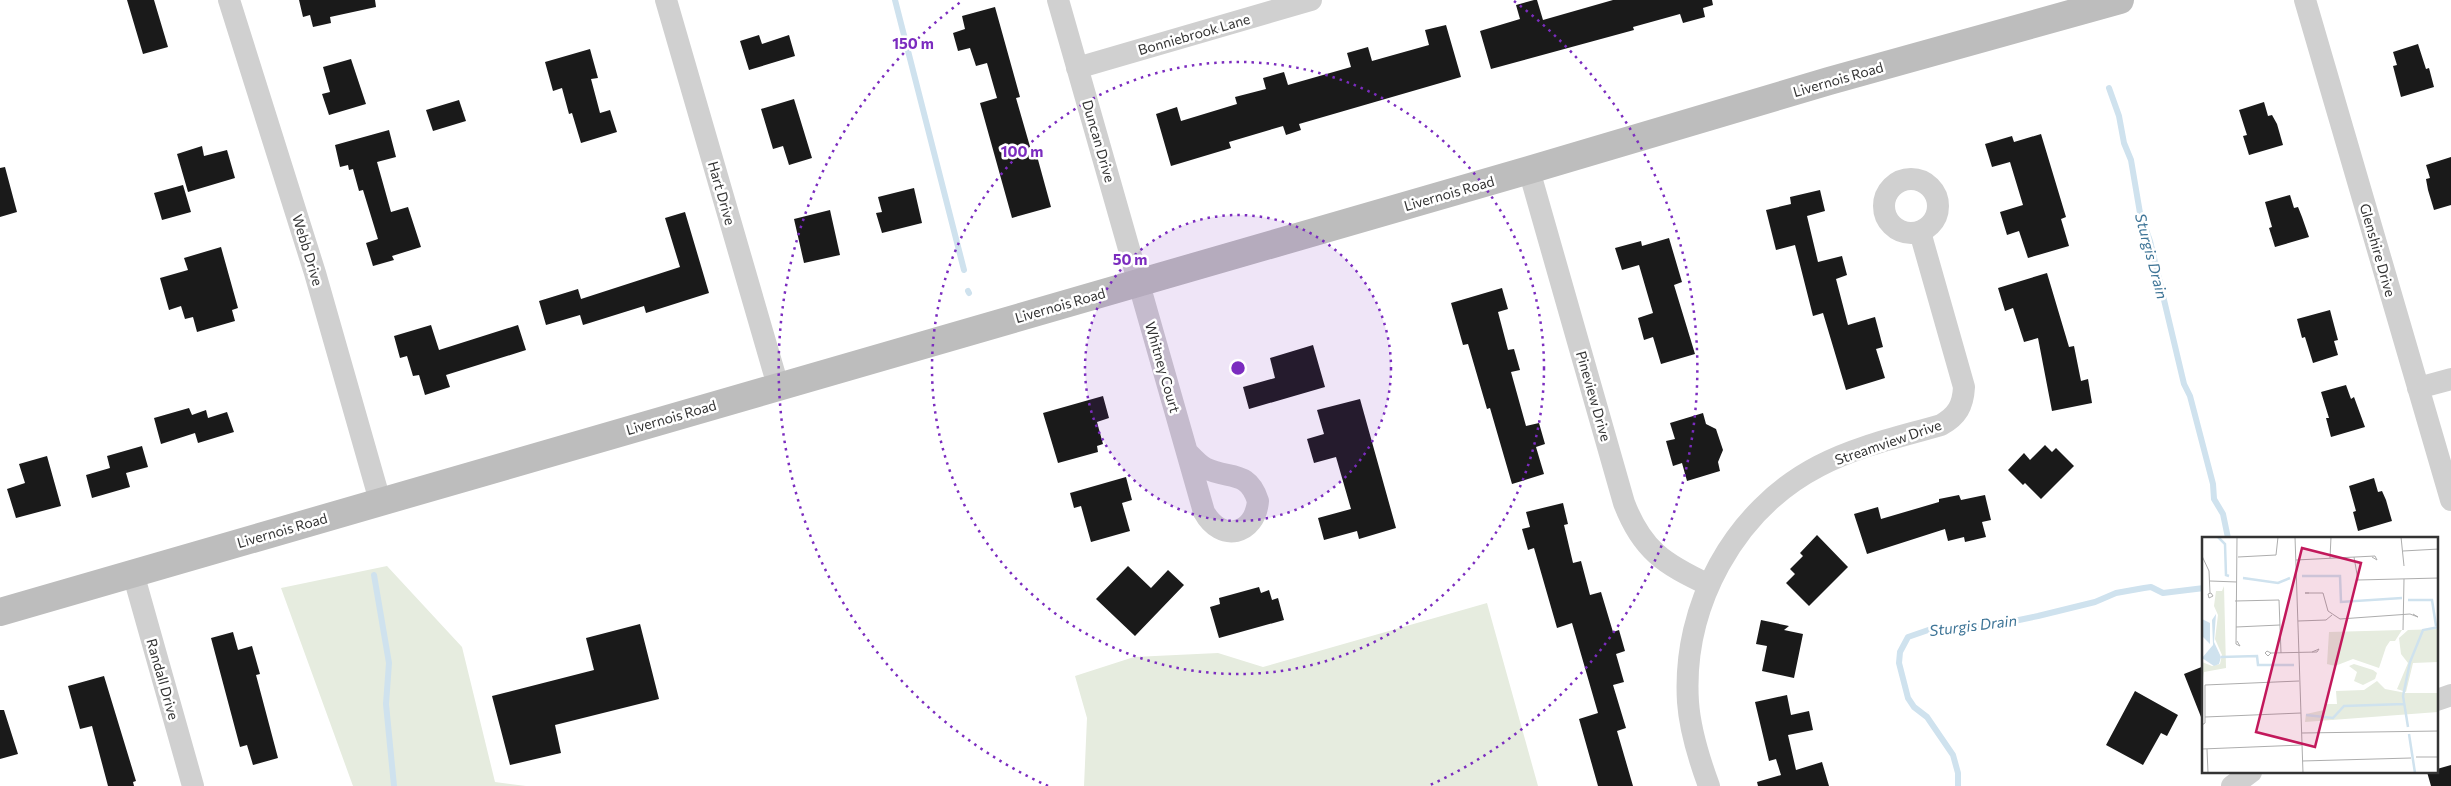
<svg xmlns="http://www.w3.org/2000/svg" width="2451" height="786" viewBox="0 0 2451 786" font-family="Commissioner,sans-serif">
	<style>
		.green { fill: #e6ecdf }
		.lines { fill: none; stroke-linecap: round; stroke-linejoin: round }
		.stream { stroke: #cfe2ee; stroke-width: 6 }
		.building { fill: #1a1a1a }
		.minor { stroke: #d0d0d0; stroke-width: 22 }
		.secondary { stroke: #bdbdbd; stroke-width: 28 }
		.ring { fill: none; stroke: #7b2cbf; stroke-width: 2.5; stroke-dasharray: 2.5 5 }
		.labels { text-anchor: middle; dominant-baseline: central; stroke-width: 5; stroke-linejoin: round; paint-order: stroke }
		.street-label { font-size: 14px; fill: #333; stroke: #fff }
		.water-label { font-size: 15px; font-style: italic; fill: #3f7597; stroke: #fff }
		.inset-river { fill: none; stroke: #cfe2ee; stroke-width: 2.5 }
		.inset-road { fill: none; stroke: #adadad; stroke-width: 1 }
		.view { fill: #c2185b; fill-opacity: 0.15; stroke: #c2185b; stroke-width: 2.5 }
		.inset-edge { fill: none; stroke: #333; stroke-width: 2.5 }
		.centre { fill: #7b2cbf; stroke: #fff; stroke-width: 2.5 }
		.ring-label { font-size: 15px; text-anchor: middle; font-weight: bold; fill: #7b2cbf; stroke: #fff; stroke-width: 5; stroke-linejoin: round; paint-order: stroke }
	</style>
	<rect width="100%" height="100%" fill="#fff"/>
	<path class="green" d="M387 566 462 647 495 782 526 786H353L281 588Z
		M1487 603 1538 786H1084L1087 718 1075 676 1134 657 1218 653 1263 667Z"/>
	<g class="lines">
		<path class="stream" d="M895 0 964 270
			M2109 88 2119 116 2124 143 2131 160 2140 213 2150 241 2184 384 2190 396 2213 484 2214 499 2223 514 2228 538
			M968 291 969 293
			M374 575 389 663 386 704 394 786
			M1958 786V773L1953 755 1927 717 1914 707 1908 698 1899 663 1900 652 1908 637 1937 627 1949 629 1995 625 2038 616 2095 602 2116 593 2144 588 2151 587 2163 593 2204 588"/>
	</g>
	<path class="building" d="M127 0H154L168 47 143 54Z
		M299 0H375L376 7 330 17 331 23 313 27 310 15 303 17Z
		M1534 0H1537L1543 20 1613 0H1712L1713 5 1703 8 1705 17 1683 23 1680 14 1633 27 1634 30 1491 69 1480 31 1520 19 1516 5Z
		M995 7 1020 97 1016 98 1033 157 1037 156 1051 207 1012 218 980 103 997 98 987 63 976 66 970 48 958 51 953 33 965 29 962 16Z
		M1446 25 1461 77 1299 124 1301 130 1286 135 1283 126 1229 142 1231 148 1171 166 1156 114 1177 107 1181 121 1237 104 1235 97 1266 89 1263 78 1284 72 1288 85 1351 67 1347 53 1368 47 1372 61 1429 45 1425 30Z
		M759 35 762 44 789 35 795 56 749 70 740 41Z
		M2418 44 2426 69 2429 68 2434 87 2401 97 2393 66 2397 65 2393 52Z
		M590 49 598 78 591 79 600 113 610 110 617 132 581 143 572 113 569 114 562 88 553 91 545 62Z
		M351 59 366 104 329 115 322 94 330 92 323 67Z
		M794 99 812 158 789 165 783 146 773 149 761 109Z
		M459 100 466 121 433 131 426 110Z
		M2264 102 2268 116 2272 115 2277 124 2283 145 2249 155 2243 136 2247 135 2239 110Z
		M389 130 396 157 377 162 391 212 408 207 421 247 392 256 394 260 373 266 366 243 378 239 363 190 359 191 353 169 349 170 348 165 340 167 335 145Z
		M2041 134 2066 217 2061 219 2069 246 2028 258 2019 231 2007 235 2000 212 2023 205 2010 162 1992 167 1985 144 2012 136 2014 142Z
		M202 146 204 156 227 150 235 178 188 192 177 154Z
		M2451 157V205L2434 210 2428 190 2426 179 2430 178 2426 165Z
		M5 167 17 212 0 217V168Z
		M183 185 191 212 162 220 154 193Z
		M914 188 922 223 882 233 876 213 882 212 878 197Z
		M1820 190 1825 211 1807 216 1818 262 1842 256 1847 275 1836 279 1848 325 1875 317 1883 347 1876 349 1885 378 1846 390 1823 313 1813 316 1795 245 1776 250 1766 210 1791 204 1790 197Z
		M2290 195 2294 208 2298 207 2302 217 2309 237 2275 247 2269 228 2272 227 2265 202Z
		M830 210 840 255 804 263 794 219Z
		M685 212 709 293 646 313 644 306 583 325 580 315 546 325 539 301 578 289 581 299 680 267 665 218Z
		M1669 238 1682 282 1674 285 1695 354 1661 364 1653 337 1644 340 1638 318 1653 313 1639 265 1622 270 1615 248 1641 241 1642 246Z
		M221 247 238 308 232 310 235 321 197 332 193 317 185 319 181 306 169 310 160 278 188 270 184 258Z
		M2047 273 2069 347 2074 346 2081 381 2088 379 2092 403 2052 411 2038 338 2024 342 2013 308 2005 311 1998 288Z
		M1502 288 1508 309 1498 312 1508 350 1514 349 1520 370 1511 372 1526 426 1539 423 1545 444 1536 447 1544 474 1512 484 1490 408 1487 409 1468 344 1463 345 1451 303Z
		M2330 310 2338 340 2334 341 2338 355 2313 363 2305 337 2302 338 2297 319Z
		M431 325 439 350 518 325 526 350 446 375 450 387 425 395 419 375 413 376 407 356 400 358 394 336Z
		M1313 345 1325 387 1249 409 1243 387 1275 378 1270 358Z
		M2346 385 2351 399 2354 397 2365 427 2331 437 2326 418H2329L2321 392Z
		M1103 396 1109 418 1097 422 1103 444 1097 446 1098 452 1058 463 1043 413Z
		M1360 399 1396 528 1359 539 1357 531 1324 540 1318 518 1351 509 1336 457 1314 463 1307 439 1324 434 1317 410Z
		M189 408 192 415 206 410 208 418 227 412 234 432 198 443 195 433 161 444 154 418Z
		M1703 413 1706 424 1716 429 1723 450 1718 462 1720 471 1687 481 1682 463 1673 466 1666 441 1675 439 1670 423Z
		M2045 445 2052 452 2056 448 2074 466 2041 499 2025 483 2023 485 2008 470 2024 453 2030 460Z
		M142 446 148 467 126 473 130 487 92 498 86 475 110 468 107 456Z
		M47 456 61 506 16 518 7 489 25 483 19 464Z
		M1126 477 1132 500 1122 503 1130 531 1091 542 1081 506 1074 508 1070 493Z
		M2374 478 2378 492 2382 491 2386 500 2392 521 2358 531 2353 512 2356 511 2349 486Z
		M1959 495 1961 500 1985 495 1991 520 1982 522 1986 537 1965 542 1964 537 1948 541 1945 529 1867 554 1854 514 1878 507 1881 519 1939 502V499Z
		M1563 503 1568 524 1564 525 1573 563 1581 561 1590 595 1601 592 1613 632 1619 630 1625 651 1616 654 1624 682 1613 685 1626 728 1617 731 1633 786H1598L1579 719 1598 713 1572 623 1557 628 1534 548 1528 550 1522 529 1530 527 1526 512Z
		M1817 535 1848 567 1809 606 1786 583 1795 574 1790 569 1803 556 1800 553Z
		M1128 566 1151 588 1168 570 1184 585 1135 636 1096 599Z
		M1259 587 1261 593 1269 590 1272 600 1278 598 1284 620 1219 638 1210 607 1220 604 1219 598Z
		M1761 620 1789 626 1784 630 1803 634 1794 678 1762 671 1767 646 1756 644Z
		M640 624 659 699 555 725 561 753 510 765 492 696 594 670 586 638Z
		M233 632 238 650 252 646 260 674 256 675 278 758 253 765 247 745 240 747 211 638Z
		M2204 666V721L2203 722 2184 674Z
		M104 676 136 781 133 782 134 786H108L92 726 80 729 68 686Z
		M2135 691 2178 715 2167 736 2161 733 2143 765 2106 745Z
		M1787 695 1791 715 1809 711 1813 730 1788 735 1796 770 1822 762 1829 786H1758L1757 782 1781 775 1776 759 1769 761 1755 702Z
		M0 710H4L18 754 0 759Z
		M2451 765V786H2431L2427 772H2437V769Z"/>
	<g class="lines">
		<path class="minor" d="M229 0 315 273 380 501
			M666 0 778 386
			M1058 0 1204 512C1221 543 1255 535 1258 501 1248 469 1229 480 1205 468 1198 464 1192 457 1187 452
			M2305 0 2451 500
			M1077 68 1311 0
			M1529 170 1624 503C1642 550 1664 564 1709 585
			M1884 206a27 27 0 1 1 54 0a27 27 0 1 1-54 0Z
			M2418 388 2451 379
			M133 573 193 786
			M2437 700 2451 695
			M1709 786C1699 759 1690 731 1688 702 1682 606 1734 510 1819 466 1857 446 1900 437 1941 425 1957 416 1963 406 1964 387L1920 232
			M2232 786 2251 772"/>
		<path class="secondary" d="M0 612 1529 170 1829 81 2120 0"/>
	</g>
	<circle cx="1238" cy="368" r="153" fill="#7b2cbf" fill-opacity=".12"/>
	<g class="ring">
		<circle cx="1238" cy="368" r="153"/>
		<circle cx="1238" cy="368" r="306"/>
		<path d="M1048 786A459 459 0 0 1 962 1M1514 1A459 459 0 0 1 1428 786"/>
	</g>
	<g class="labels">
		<g class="street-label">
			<text transform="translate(1194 34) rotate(-16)">Bonniebrook Lane</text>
			<text transform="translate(1838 79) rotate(-16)">Livernois Road</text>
			<text transform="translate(1099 141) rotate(74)">Duncan Drive</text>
			<text transform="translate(722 193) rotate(74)">Hart Drive</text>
			<text transform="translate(1449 193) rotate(-16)">Livernois Road</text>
			<text transform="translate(308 250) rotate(73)">Webb Drive</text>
			<text transform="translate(2378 250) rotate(74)">Glenshire Drive</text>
			<text transform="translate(1060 305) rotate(-16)">Livernois Road</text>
			<text transform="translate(1163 367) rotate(74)">Whitney Court</text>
			<text transform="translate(1594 396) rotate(74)">Pineview Drive</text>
			<text transform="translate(671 417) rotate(-16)">Livernois Road</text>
			<text transform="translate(1888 442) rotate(-19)">Streamview Drive</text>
			<text transform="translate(282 530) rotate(-16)">Livernois Road</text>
			<text transform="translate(163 679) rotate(74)">Randall Drive</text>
		</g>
		<g class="water-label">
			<text transform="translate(2152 256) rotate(75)">Sturgis Drain</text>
			<text transform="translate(1973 625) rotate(-7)">Sturgis Drain</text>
		</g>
	</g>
	<g transform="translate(2202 537)">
		<rect width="236" height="236" fill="#fff"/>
		<path d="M22 49 24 131 2 135 0 147V125L10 129 18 127 20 118 13 102 16 78 12 69 14 54H20ZM236 71V125L211 126 204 155 195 152 206 126 199 117 197 101 206 93 235 92ZM200 93 193 104H188L184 110 177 131 151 122 133 129 125 127 127 95ZM152 127 171 133 175 136 173 142 161 148 152 144 155 135 147 129ZM175 144 183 152 204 156H236V175L103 185 104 177 122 173 124 167H135L134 154 162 153Z" fill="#e6ecdf"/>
		<path d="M14 77 12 105 19 120 17 127 12 129 0 121 11 108 10 83ZM0 82 8 86V107L0 99Z" fill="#cfe2ee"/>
		<path class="inset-river" d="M16 0 23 7 24 38 27 39M100 39H138L139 65 200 61M41 41 76 46 88 41M206 63H230L234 89M19 120 55 119 56 128H92M104 178 131 181 142 169 202 167M206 190 201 159 208 125 221 93 237 90M207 197 213 236"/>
		<path class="inset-road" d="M35 0 34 107 38 109 35 104M93 0 101 236M199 0 202 29M201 14 237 12M0 19 7 34 8 56M36 20 74 18 76 0M152 20 156 43 237 41M128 21 129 0M94 23 173 19 175 23 170 20M8 44 35 45M9 56 11 59 7 61 6 57ZM107 56H103H121L126 74 138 82 208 77 216 80 211 77M33 64 77 63 79 116M96 84 124 83 130 78M34 90 78 88M201 93 202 42M69 116 66 119 63 116 65 114 69 116 115 115 117 112 110 115M3 180 99 176M0 188 3 186V148L97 144M100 196 237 194M0 212 100 208M5 212 6 236M214 220H237M100 224 209 221"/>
		<path class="view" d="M100 11 159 26 113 210 54 195Z"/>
		<rect width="236" height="236" class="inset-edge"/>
	</g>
	<circle cx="1238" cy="368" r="8" class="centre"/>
	<g class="ring-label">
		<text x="913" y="49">150 m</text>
		<text x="1022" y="157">100 m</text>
		<text x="1130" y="265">50 m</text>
	</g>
</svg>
